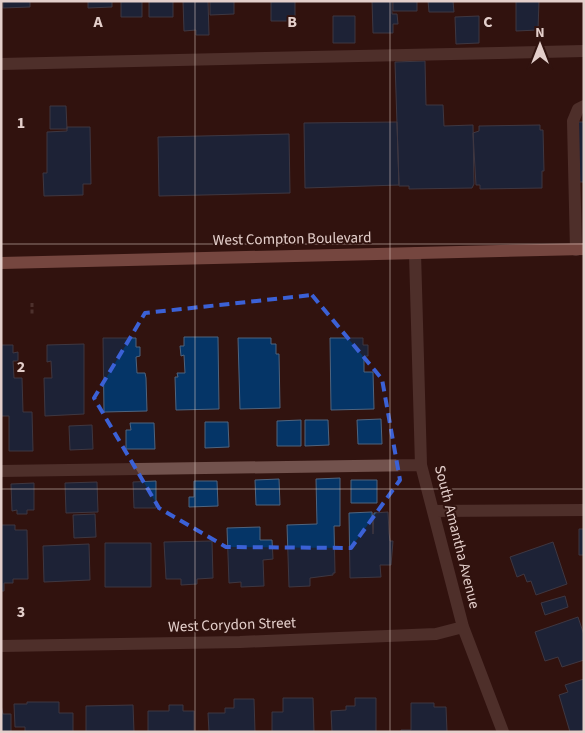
<svg xmlns="http://www.w3.org/2000/svg" width="585" height="733" viewBox="0 0 585 733" font-family="'Source Sans 3',sans-serif">
	<style>
		.building { fill: #053567; stroke: #4f647e }
		.lines { fill: none; stroke-linecap: round; stroke-linejoin: round }
		.path { stroke: #6f5551; stroke-width: 3; stroke-dasharray: 4 2.5; stroke-linecap: butt }
		.minor { stroke: #72524d; stroke-width: 12 }
		.major { stroke: #c8857b; stroke-width: 12 }
		.marked { fill: none; stroke: #3b61d6; stroke-width: 4; stroke-dasharray: 10 6; stroke-linejoin: round }
		.grid { fill: none; stroke: #e4cfcb; stroke-width: 1; stroke-opacity: 0.55 }
		.labels { text-anchor: middle; dominant-baseline: central; stroke-width: 4; stroke-linejoin: round; paint-order: stroke }
		.street-label { font-size: 15px; fill: #e4cfcb; stroke: #31130f }
		.grid-label { font-size: 16px; text-anchor: middle; font-weight: bold; fill: #e4cfcb; stroke: #31130f; stroke-width: 4; stroke-linejoin: round; paint-order: stroke }
	</style>
	<rect width="100%" height="100%" fill="#31130f"/>
	<path class="building" d="M3 1H30V7L3 8Z
		M88 1H112V7L88 8Z
		M121 1H142V17H121Z
		M149 1H173V17H149Z
		M183 1H208L209 35H196V30L184 31Z
		M210 1H234V14L210 15Z
		M271 1H295V21H271Z
		M372 1H392V14H397L398 24H393V33H373Z
		M393 1H417V11H393Z
		M428 1H453L454 12H429Z
		M516 1H539L538 30 516 31Z
		M333 16H355V43H333Z
		M479 16V43L456 44 455 17Z
		M425 61 426 105H443L444 126 473 125 474 184 472 188 409 189V186H399L395 62Z
		M50 106H66L67 129H50Z
		M397 122 399 185 305 188 304 123Z
		M577 122H584V182H579Z
		M540 125V130H543L544 171H542V188L480 189V185H476L473 133 479 131V126Z
		M67 127H90L91 184H83V195L44 196 43 173H47V132L67 131Z
		M289 134 290 193 159 196 158 137Z
		M184 337H218L219 409 176 410 175 377H178L177 373H185L184 355 181 356 180 346H184Z
		M103 338H136V347H140V356L136 357 137 373H145L146 378 147 411 104 412Z
		M238 338H271V344H276V354H279L280 408 240 409Z
		M330 338H363V345H368V356H364V372H373L374 409 331 410Z
		M84 344V414L45 416 44 378H52L51 361 47 362V345Z
		M1 345H13V353L18 352V361H13L14 378H22L23 412H32L33 451H9V416H1Z
		M381 419 382 444H358L357 420Z
		M301 420V446H277V421Z
		M305 420H328L329 445 305 446Z
		M205 422H228L229 447 205 448Z
		M130 423H154L155 449H126V430H131Z
		M92 425 93 449 70 450 69 426Z
		M340 478V526H334L335 573H333V575L310 578V586L289 587 287 525 317 524 316 479Z
		M279 479 280 505H256L255 480Z
		M351 480H377V503H351Z
		M156 481V508H134L133 482Z
		M194 481H217L218 506 189 507V497H194Z
		M97 482 98 512 66 513 65 483Z
		M34 483V510H27V514H17V510L12 511 11 484Z
		M372 512 373 534 374 513 388 512 389 533 390 541H393L391 565H380L381 577 350 578 349 513Z
		M95 514 96 537 74 538 73 515Z
		M1 525H15V530H27L28 579H13V583H4V591H1Z
		M260 527V540H272L273 559 263 560 264 586 241 587V582L229 583 227 528Z
		M579 529H584V555H579Z
		M212 541 213 578 197 579V584L181 585V579H166L164 542Z
		M553 542 567 584 536 595 531 581 527 582 524 574 517 577 510 557Z
		M105 543H151V587H105Z
		M89 544 90 580 44 582 43 546Z
		M565 596 568 607 545 615 541 603Z
		M578 617 584 635V660L562 667 558 657 545 661 535 632Z
		M584 679V731L570 732 559 695 568 692 565 685Z
		M283 698H313L314 732H272V712H283Z
		M355 698H376V732H332L331 711 346 710V706H355Z
		M234 699H254L255 732H209L208 713H225V708H234Z
		M27 702H59V713H73V732H25V727H15L14 704H27Z
		M411 703H434V707H446L447 732H401V730H411Z
		M1 705 3 714H11V732H1Z
		M133 705 134 732H86V706Z
		M169 705H183V711H194V732H148V711H169Z"/>
	<g class="lines">
		<path class="path" d="M32 303V316"/>
		<path class="minor" d="M1 64 584 51
			M576 250 573 121 578 109 584 106
			M415 253 421 465 463 627 503 732
			M1 471 421 465
			M433 511 584 510
			M1 646 240 642 436 634 463 627"/>
		<path class="major" d="M1 263 584 249"/>
	</g>
	<path d="M0 0H585V733H0ZM312 295 382 379 400 480 351 548 226 547 159 508 94 398 145 313Z" fill="#31130f" fill-opacity=".55" fill-rule="evenodd"/>
	<path class="marked" d="M312 295 382 379 400 480 351 548 226 547 159 508 94 398 145 313Z"/>
	<path class="grid" d="M195 1V732M390 1V732M1 244H584M1 489H584"/>
	<g class="labels">
		<g class="street-label">
			<text transform="translate(292 239) rotate(-1)">West Compton Boulevard</text>
			<text transform="translate(457 537) rotate(76)">South Amantha Avenue</text>
			<text transform="translate(232 625) rotate(-2)">West Corydon Street</text>
		</g>
	</g>
	<g class="grid-label">
		<text x="98" y="27">A</text>
		<text x="292" y="27">B</text>
		<text x="488" y="27">C</text>
		<text x="21" y="128">1</text>
		<text x="21" y="372">2</text>
		<text x="21" y="617">3</text>
	</g>
	<rect width="585" height="733" fill="none" stroke="#e4cfcb" stroke-width="5"/>
	<g transform="translate(540 45)" stroke="#31130f" stroke-width="4" paint-order="stroke">
	<path d="M0-4L9 19L0 12L-9 19Z" fill="#e4cfcb"/>
	<text y="-8" font-size="14" font-weight="bold" text-anchor="middle" fill="#e4cfcb">N</text>
	</g>
</svg>
